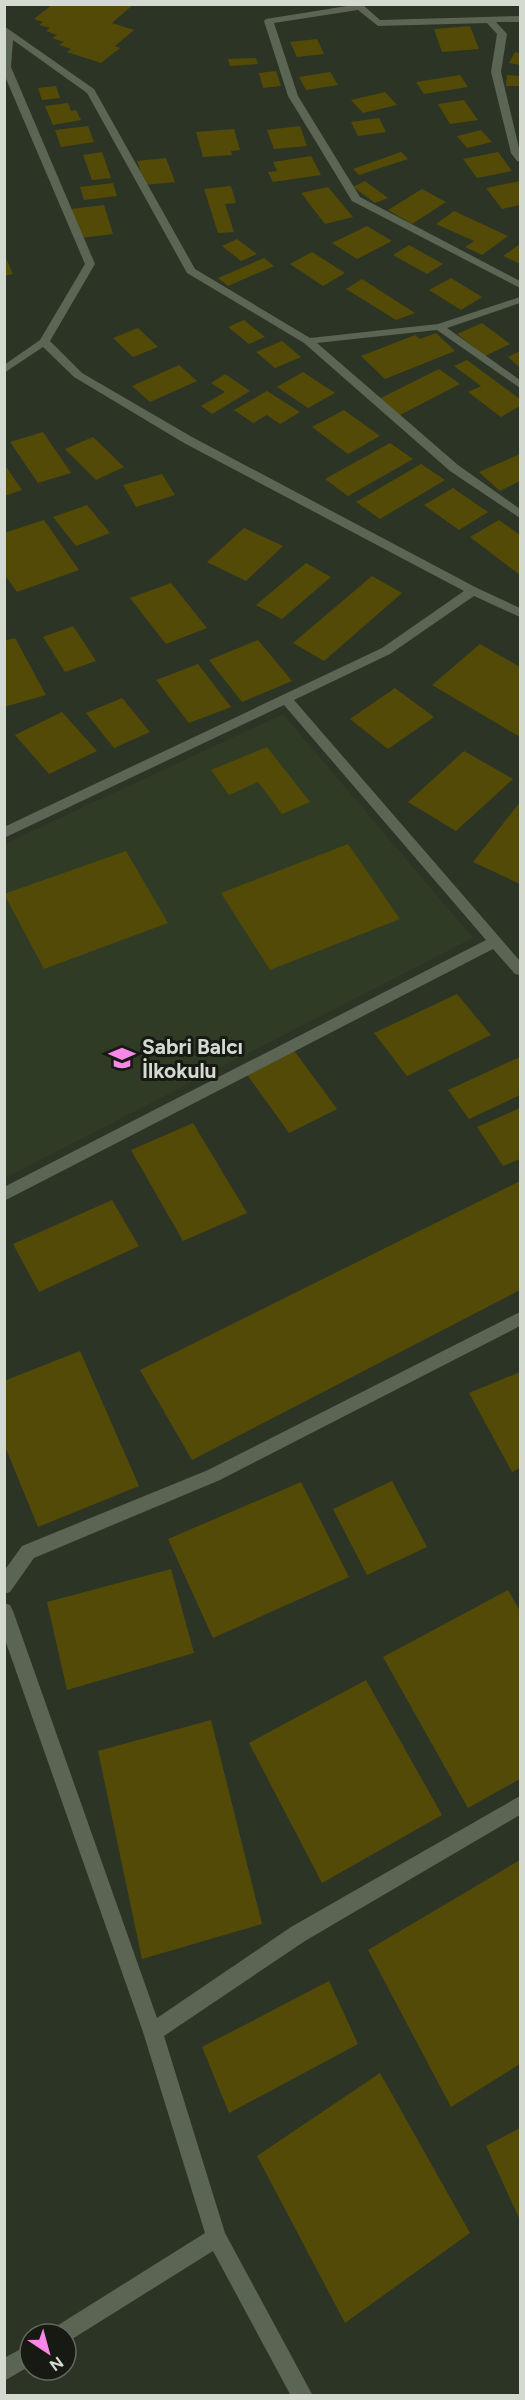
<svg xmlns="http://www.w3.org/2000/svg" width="525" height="2400" viewBox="0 0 525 2400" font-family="Figtree,sans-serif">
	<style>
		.built { fill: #2f3b25 }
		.building { fill: #544a07 }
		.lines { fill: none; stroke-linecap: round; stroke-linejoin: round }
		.minor { fill: #5b6554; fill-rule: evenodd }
		.labels { text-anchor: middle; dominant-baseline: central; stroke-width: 6; stroke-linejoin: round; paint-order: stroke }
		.poi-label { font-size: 21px; font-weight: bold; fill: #d4dad0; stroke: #171a13; text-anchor: start }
	</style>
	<rect width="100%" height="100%" fill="#2c3425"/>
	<path class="built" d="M283 714 473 938 5 1178 4 844Z"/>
	<path class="building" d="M53 4H134L112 23 134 30 115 46 120 48 101 63 67 52 71 49 59 45 64 42 52 38 57 35 46 31 50 28 39 25 43 22 34 19Z
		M470 26 479 49 442 52 434 29Z
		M317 39 324 54 297 57 290 42Z
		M515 52 520 53V65L509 63Z
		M256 58 258 64 230 66 228 59Z
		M276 71 281 86 263 88 259 73Z
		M330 72 338 85 306 90 299 77Z
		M460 75 468 87 424 94 416 82Z
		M507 75 520 76V86H506Z
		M56 86 60 98 42 100 38 88Z
		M385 92 397 105 363 113 351 100Z
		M464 100 478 120 450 124 438 104Z
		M68 103 71 111 76 110 81 120 53 125 45 106Z
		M379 118 386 132 358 136 351 122Z
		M88 126 94 142 61 147 55 130Z
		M300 126 307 146 274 149 267 130Z
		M234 129 240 150 231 151 232 155 203 157 196 132Z
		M481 130 492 142 467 148 457 136Z
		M102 152 111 178 92 180 83 155Z
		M401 152 408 159 359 175 353 169Z
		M498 152 512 171 477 178 463 159Z
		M311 156 321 175 273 182 268 172 277 171 273 162Z
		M166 158 175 182 145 185 137 161Z
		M365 181 388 198 375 203 353 187Z
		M520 181V205L502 209 486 188Z
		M113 183 117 196 84 200 80 187Z
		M231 186 236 203 225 204 234 232 218 233 204 189Z
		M328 187 353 217 325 224 301 193Z
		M422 189 446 202 412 224 388 210Z
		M104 205 113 234 80 238 71 209Z
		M454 211 508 236 482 255 465 247 474 241 436 224Z
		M367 226 392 241 357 259 332 243Z
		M237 239 257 254 241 261 222 246Z
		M520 244V264L503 256Z
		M409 245 443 264 427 274 393 255Z
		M312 252 345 273 323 286 290 264Z
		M4 254 13 274 4 276Z
		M264 258 274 266 228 286 218 278Z
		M451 278 482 297 461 310 429 290Z
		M362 279 415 313 396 320 346 289Z
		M244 320 265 337 249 344 228 327Z
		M482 323 510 344 485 356 457 334Z
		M138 328 158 347 133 357 113 338Z
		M436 333 455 351 385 379 361 356 415 335 420 339Z
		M282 341 301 357 275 368 256 352Z
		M520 351V365L518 366 508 357Z
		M467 360 520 399V406L501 417 468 392 481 386 454 366Z
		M179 365 197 381 150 402 132 386Z
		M439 369 460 384 400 415 379 399Z
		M303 372 335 393 308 408 277 387Z
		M225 374 250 391 212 414 201 406 225 392 211 383Z
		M267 391 300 412 280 424 267 415 253 423 234 410Z
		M344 410 380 436 348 454 312 427Z
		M43 432 71 473 38 483 10 442Z
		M93 437 124 467 96 480 65 449Z
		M390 443 413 459 348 496 325 479Z
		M520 454V481L500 491 479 472Z
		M4 464 22 490 4 496Z
		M421 464 445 480 380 519 356 502Z
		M162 474 175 495 136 507 123 485Z
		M453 488 488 512 459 530 424 505Z
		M87 505 110 533 76 546 53 517Z
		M44 520 79 570 17 592 4 574V533Z
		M499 520 520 535V575L470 537Z
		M244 528 283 546 246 581 207 562Z
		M306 563 331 577 282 619 256 605Z
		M372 576 402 593 324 661 293 643Z
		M171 583 207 628 166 644 130 598Z
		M73 626 96 661 65 672 43 637Z
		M15 638 46 695 4 707V641Z
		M258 640 292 681 242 702 209 660Z
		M480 644 520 667V737L432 685Z
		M198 664 231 707 189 723 156 680Z
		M395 688 434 717 388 749 350 719Z
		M122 698 150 732 114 748 86 713Z
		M62 712 97 751 49 774 15 735Z
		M267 747 310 802 282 814 258 782 229 795 211 770Z
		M464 751 513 779 456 831 408 802Z
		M520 802V884L473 862Z
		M348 844 400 919 270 970 221 893Z
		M126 851 168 923 44 969 4 894Z
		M457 994 491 1035 407 1076 374 1033Z
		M293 1049 337 1109 289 1133 246 1073Z
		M520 1057V1095L469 1119 448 1090Z
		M520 1108V1159L503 1166 477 1127Z
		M193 1123 247 1213 183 1241 131 1150Z
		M520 1181V1290L192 1460 140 1370Z
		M112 1200 139 1246 39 1292 13 1244Z
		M80 1351 139 1486 38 1527 4 1444V1381Z
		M520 1372V1468L512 1472 469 1393Z
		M392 1481 427 1547 367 1575 333 1509Z
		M301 1482 349 1577 213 1638 168 1539Z
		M171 1569 194 1653 67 1690 47 1602Z
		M508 1590 520 1611V1779L468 1808 383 1657Z
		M366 1680 442 1815 322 1883 249 1743Z
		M211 1720 262 1924 142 1959 98 1751Z
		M520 1860V2064L451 2107 368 1950Z
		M329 1981 358 2044 229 2113 202 2047Z
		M380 2073 470 2233 345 2323 257 2156Z
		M520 2128V2220L486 2146Z"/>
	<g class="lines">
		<path class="minor" d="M359 4 363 5 380 20 520 16V22H496L507 34 501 72 520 152V162L517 161 511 153 491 72 497 34 487 23 378 26 358 10 274 23 298 96 360 197 520 281V288L352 201 288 96 264 21 266 19Z
			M4 26 94 89 195 269 310 338 438 324 520 297V303L447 328 520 380V388L437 330 317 343 458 465 520 509V518L450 471 304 343 187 273 87 93 13 40 11 67 95 264 50 341 82 373 192 437 477 588 520 608V617L474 596 390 654 294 700 520 961V975L515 974 493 949 4 1201V1187L486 940 284 705 4 838V827L382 648 464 591 184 443 74 377 43 347 4 373V365L40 340 85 264 4 74Z
			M520 1312V1326L220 1480 34 1558 10 1592 4 1594V1571L22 1546 208 1470Z
			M4 1603 10 1605 13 1611 157 2018 291 1927 520 1796V1815L305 1941 164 2036 225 2233 313 2396H291L213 2251 69 2341 66 2343V2334H52L55 2327 205 2233 143 2032 4 1637Z
			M30 2344V2366L4 2381V2358Z"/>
	</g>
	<defs>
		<g id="school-bare" transform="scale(2.07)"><path d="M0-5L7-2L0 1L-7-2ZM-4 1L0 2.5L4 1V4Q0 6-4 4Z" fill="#f987e8" stroke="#171a13" stroke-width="2.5" paint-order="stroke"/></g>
	</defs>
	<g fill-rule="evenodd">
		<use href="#school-bare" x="122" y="1058"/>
	</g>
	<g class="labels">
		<g class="poi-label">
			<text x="142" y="1046">Sabri Balcı<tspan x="142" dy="24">İlkokulu</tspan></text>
		</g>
	</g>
	<rect width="525" height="2400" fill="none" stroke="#d4dad0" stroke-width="12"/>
	<g transform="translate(48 2352) rotate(144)"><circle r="28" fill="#171a13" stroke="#63675f" stroke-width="1.5"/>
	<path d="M0-4.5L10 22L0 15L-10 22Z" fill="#f987e8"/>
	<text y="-9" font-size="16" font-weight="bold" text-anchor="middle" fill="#d4dad0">N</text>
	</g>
</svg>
